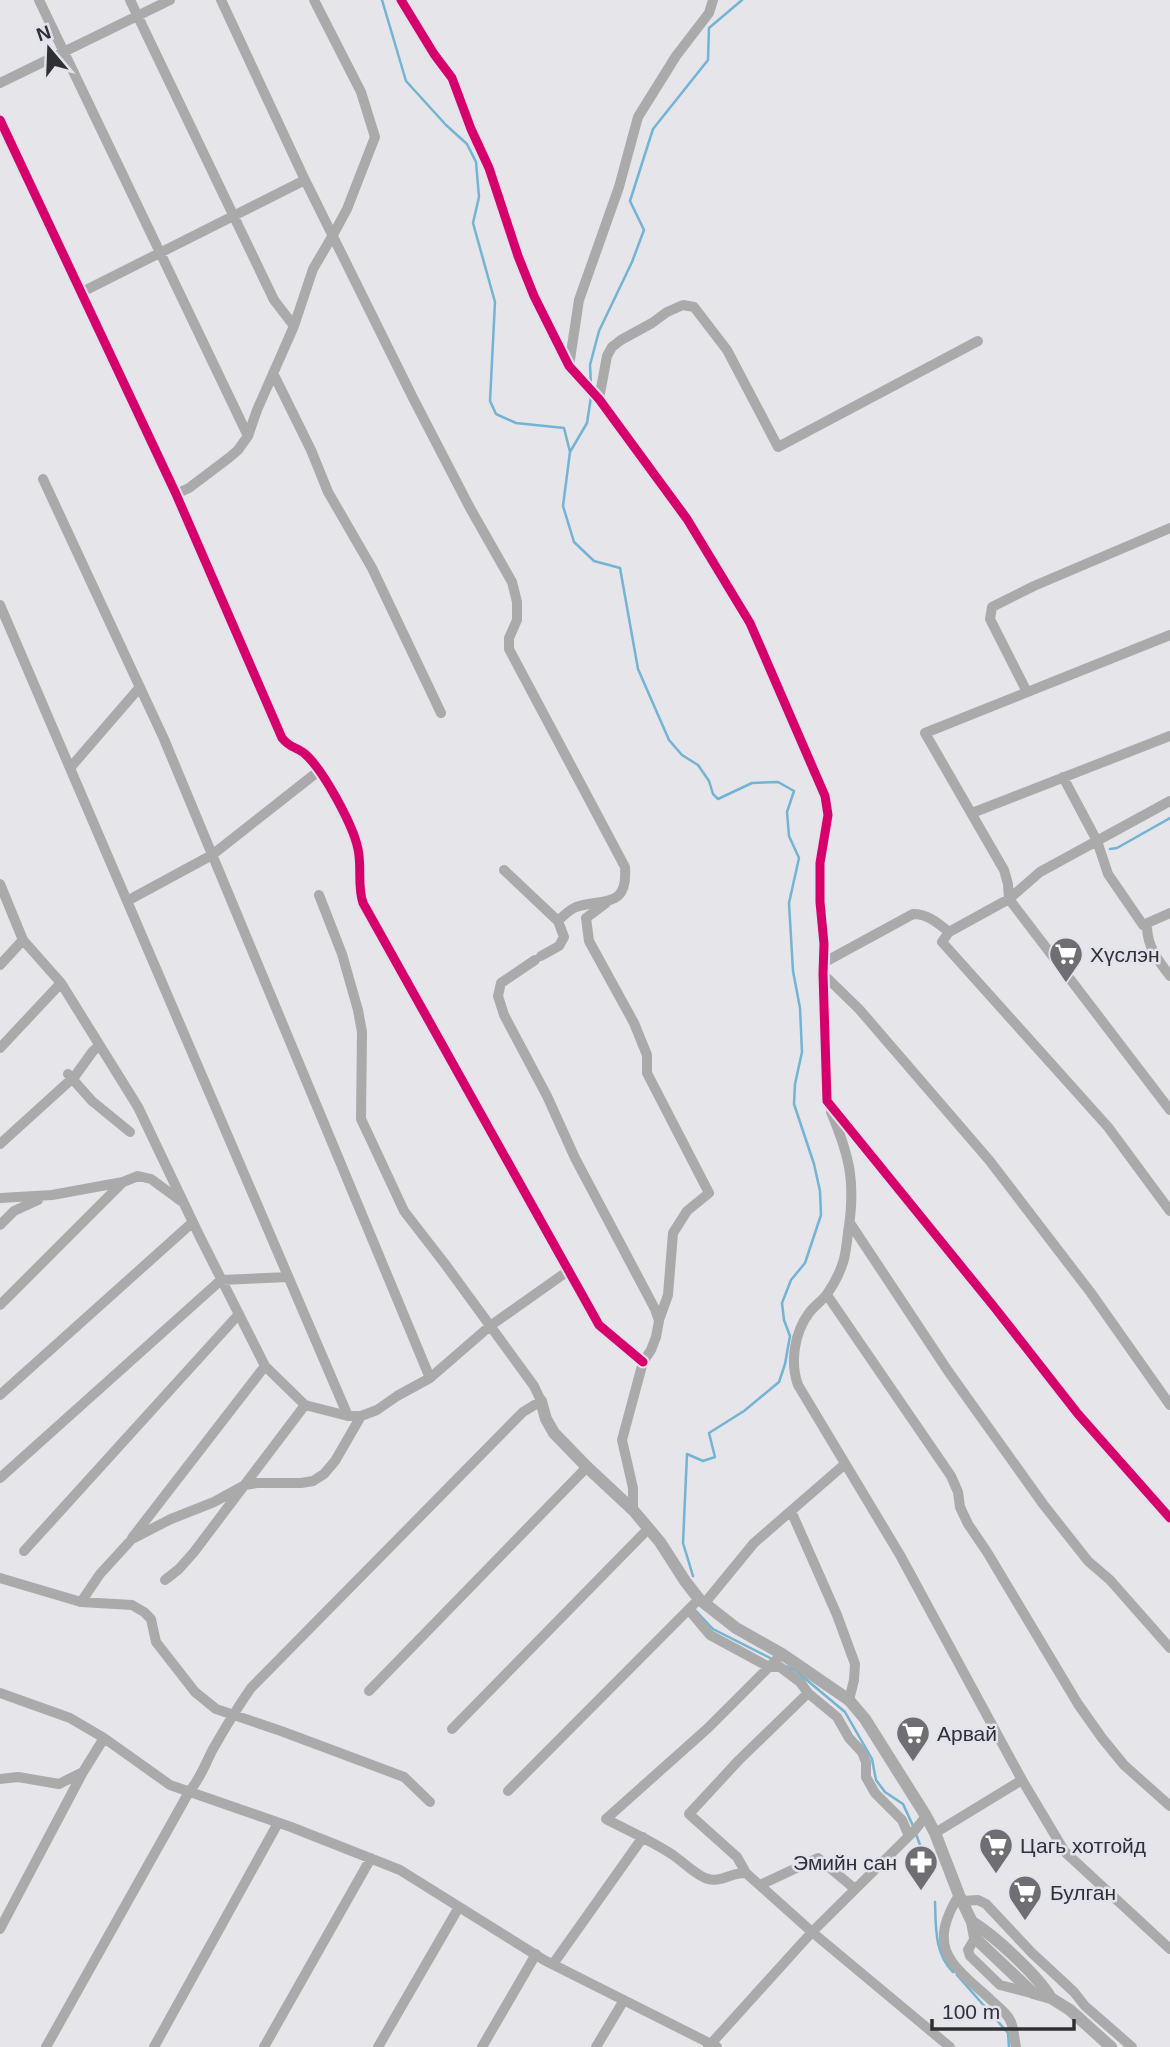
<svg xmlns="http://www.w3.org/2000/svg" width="1170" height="2047" viewBox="0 0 1170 2047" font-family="Arial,sans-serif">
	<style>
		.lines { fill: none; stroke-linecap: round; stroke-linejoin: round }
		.stream { stroke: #73b3d3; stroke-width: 2.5 }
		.minor { stroke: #abaaab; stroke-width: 10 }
		.tertiary { stroke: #abaaab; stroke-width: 12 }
		.cycleway-casing { stroke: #e2e3ed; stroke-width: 13 }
		.cycleway { stroke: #d6006c; stroke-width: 9 }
		.labels { text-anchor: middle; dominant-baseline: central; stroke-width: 5; stroke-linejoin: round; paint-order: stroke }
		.poi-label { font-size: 21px; fill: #2f3033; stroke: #e2e3ed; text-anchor: start }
	</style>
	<rect width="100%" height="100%" fill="#e5e5ea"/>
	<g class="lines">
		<path class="stream" d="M382 0 406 81 446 125 467 144 476 162 479 197 473 223 495 302 490 401 496 414 516 423 564 428 570 452 563 506 574 542 594 561 620 568 638 669 669 740 682 755 698 765 709 781 713 794 718 799 752 783 778 782 794 791 787 812 789 836 799 858 789 903 793 971 800 1008 802 1052 795 1084 794 1104 814 1164 820 1191 821 1215 805 1263 791 1280 782 1303 784 1320 790 1336 785 1364 779 1382 744 1411 709 1433 715 1457 703 1461 687 1454 683 1543 693 1576
			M591 386 590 365 599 331 632 262 644 230 630 201 653 129 708 60 709 28 742 0
			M570 452 587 423 591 397
			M1110 849 1117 848 1170 818
			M695 1610 713 1629 774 1660
			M786 1666 796 1671 845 1712 872 1759 876 1780 885 1792 903 1804 914 1828
			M916 1834 931 1875
			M935 1902C936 1926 934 1953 953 1972
			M957 1975 1008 2033 1009 2047"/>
		<path class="minor" d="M39 0 248 436
			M130 0 274 300 294 326
			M221 0 305 180 413 398 470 508 512 582 517 602V620L509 638V649L625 867C628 909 604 898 576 907 569 910 563 916 558 921L564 937 559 946 541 956
			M401 0 434 54 452 78 471 129 489 168 518 256 534 296 569 366 599 399 687 519 750 623 825 796 828 815 820 863V902L824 944 823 974 827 1101 995 1308 1078 1414 1170 1518
			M0 83 170 0
			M0 120 176 494 282 738C291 749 295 746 304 753 323 769 353 825 358 849 362 867 357 885 363 903L599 1325 643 1362
			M82 292 305 180
			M569 366 579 300 619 187 638 117 676 56 709 13 713 0
			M273 373 311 450 328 492 372 568 441 713
			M599 399 607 356 612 347 621 340 652 323 667 312 683 305 694 307 727 350 778 447 978 341
			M43 479 164 739 430 1378
			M176 494 189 488 230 457 238 450 248 436 257 410 294 326 313 269 333 235 347 209 375 137 361 92 314 0
			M0 605 348 1416
			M1170 635 925 733 1004 870 1008 884 1009 899 1170 1110
			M1027 692 990 619 992 607 1034 586 1170 528
			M70 768 140 687
			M1063 777 1097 841 1108 874 1143 925 1170 913
			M1170 801 1040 872 1009 899 949 932 942 942 1108 1127 1170 1211
			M972 813 1170 736
			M504 870 558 921
			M0 884 23 940 61 983 138 1107 199 1235 265 1366 305 1405 348 1416H361L377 1410 397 1396 430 1378 490 1326 568 1271
			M127 901 212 855 320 770
			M606 903 586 918 589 941 634 1023 647 1055V1073L709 1193 687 1211 673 1233 668 1295 659 1320
			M1143 925 1147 928C1148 948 1158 960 1170 976
			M535 960 501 983 498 996 504 1015 547 1096 575 1158 655 1309 659 1321 656 1337 651 1350 643 1362 622 1440 633 1488V1510
			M823 963 913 914C928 914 938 923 949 932
			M0 965 23 940
			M823 974 859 1009 989 1160 1091 1293 1170 1405
			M0 1048 61 983
			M68 1074 92 1101 130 1132
			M831 1112C850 1157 856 1183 848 1233 847 1241 846 1251 844 1259 841 1270 834 1284 827 1294 822 1301 814 1306 809 1313 794 1333 790 1363 798 1385L900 1555 1022 1780 1065 1852 1170 1949
			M0 1144 75 1076 93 1051 99 1046
			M0 1198 52 1195 123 1182 138 1176 151 1179 181 1201
			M850 1223 948 1371 1043 1504 1088 1561 1110 1580 1170 1648
			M0 1225 14 1211 38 1200
			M827 1295 951 1476 958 1492 960 1507 968 1524 987 1552 1078 1704 1102 1738 1124 1765 1170 1806
			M0 1305 123 1182
			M0 1395 193 1222
			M0 1478 221 1280 288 1277
			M791 1511 837 1615 855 1664 854 1680 849 1700
			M132 1538 265 1366
			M24 1551 239 1314
			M0 1578 81 1602 132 1605 144 1612 151 1619 156 1642 195 1692 216 1709 281 1731 404 1777 430 1802
			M165 1580 179 1569 194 1552 305 1405
			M81 1602 100 1574 132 1539 171 1519 214 1502 245 1485 257 1483H301L313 1481 324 1474 335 1461 361 1416
			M704 1604 754 1543 845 1464
			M689 1610 710 1635 769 1667H780L800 1682 808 1693 837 1717 849 1738 862 1752 866 1762V1777L875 1793 902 1820 909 1836
			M782 1654 708 1728 606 1819C629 1831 652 1841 673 1855 683 1862 694 1873 705 1878 720 1884 731 1872 746 1873L812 1932 950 2047
			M369 1691 587 1467
			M0 1693 70 1718 104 1738 170 1785 291 1827 400 1870 544 1960 717 2047
			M452 1729 649 1528
			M0 1779 18 1777 59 1784 83 1772
			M508 1791 699 1599
			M935 1833 1022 1780
			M746 1873 737 1857 689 1814 739 1760 808 1693
			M760 1885 818 1858 855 1889
			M959 1895C926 1949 951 1964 991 2000 997 2006 1007 2013 1010 2020 1014 2027 1014 2039 1016 2047
			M962 1901 978 1900 986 1904 1032 1953 1074 1992 1085 2006 1132 2047
			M0 1929 83 1772 104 1738
			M975 1938 968 1950 970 1956 1000 1985 1031 1993
			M553 1964 643 1837
			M46 2047 189 1792C202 1776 204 1766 213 1749 225 1728 237 1708 251 1688L523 1412 541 1401 534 1386 445 1264 404 1211 370 1138 361 1119 362 1032 358 1010 342 954 319 895
			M154 2047 278 1823
			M264 2047 371 1858
			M378 2047 459 1907
			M482 2047 536 1954
			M596 2047 624 2000
			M708 2047 812 1932 915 1830 926 1816"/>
		<path class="tertiary" d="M541 1401 546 1419 554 1433 587 1467 633 1510 660 1542 685 1581 699 1599 736 1628 782 1654 849 1700 865 1719 926 1816 935 1833 959 1895 972 1922 975 1938 1033 1993 1051 1998 1070 2010 1111 2047
			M972 1922C995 1936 1037 1975 1051 1998"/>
		<g class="cycleway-casing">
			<path id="cycleway" d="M401 0 434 54 452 78 471 129 489 168 518 256 534 296 569 366 599 399 687 519 750 623 825 796 828 815 820 863V902L824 944 823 974 827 1101 995 1308 1078 1414 1170 1518
				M0 120 176 494 282 738C291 749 295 746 304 753 323 769 353 825 358 849 362 867 357 885 363 903L599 1325 643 1362"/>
		</g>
		<use href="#cycleway" class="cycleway"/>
	</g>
	<defs>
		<g id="supermarket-pin" transform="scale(1.75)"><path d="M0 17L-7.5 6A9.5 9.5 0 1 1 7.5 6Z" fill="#6f6f73" stroke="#e2e3ed"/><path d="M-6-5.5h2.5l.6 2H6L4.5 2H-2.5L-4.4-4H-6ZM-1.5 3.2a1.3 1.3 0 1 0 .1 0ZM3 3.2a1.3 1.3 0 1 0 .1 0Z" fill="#fff"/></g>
		<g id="pharmacy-pin" transform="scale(1.75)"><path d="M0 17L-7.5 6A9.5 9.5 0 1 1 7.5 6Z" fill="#6f6f73" stroke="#e2e3ed"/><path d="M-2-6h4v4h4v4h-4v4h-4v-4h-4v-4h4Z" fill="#fff"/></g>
	</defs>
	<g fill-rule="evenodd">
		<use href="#supermarket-pin" x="1066" y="954"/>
		<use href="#supermarket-pin" x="913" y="1733"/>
		<use href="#supermarket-pin" x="996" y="1845"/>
		<use href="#pharmacy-pin" x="921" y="1862"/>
		<use href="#supermarket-pin" x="1025" y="1892"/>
	</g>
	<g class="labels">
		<g class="poi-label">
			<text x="1090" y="954">Хүслэн</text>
			<text x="937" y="1733">Арвай</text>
			<text x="1020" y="1845">Цагь хотгойд</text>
			<text x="897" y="1862" text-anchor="end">Эмийн сан</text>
			<text x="1050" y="1892">Булган</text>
		</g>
	</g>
	<g transform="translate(49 49) rotate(341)" stroke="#e2e3ed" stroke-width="5" paint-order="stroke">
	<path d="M0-5L12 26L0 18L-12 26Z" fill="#2f3033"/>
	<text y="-10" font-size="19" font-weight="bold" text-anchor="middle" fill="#2f3033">N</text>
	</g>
	<path d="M932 2019v10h142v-10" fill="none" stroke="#2f3033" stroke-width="3.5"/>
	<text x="942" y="2019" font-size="21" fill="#2f3033" stroke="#e2e3ed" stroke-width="5" paint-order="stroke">100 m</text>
</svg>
